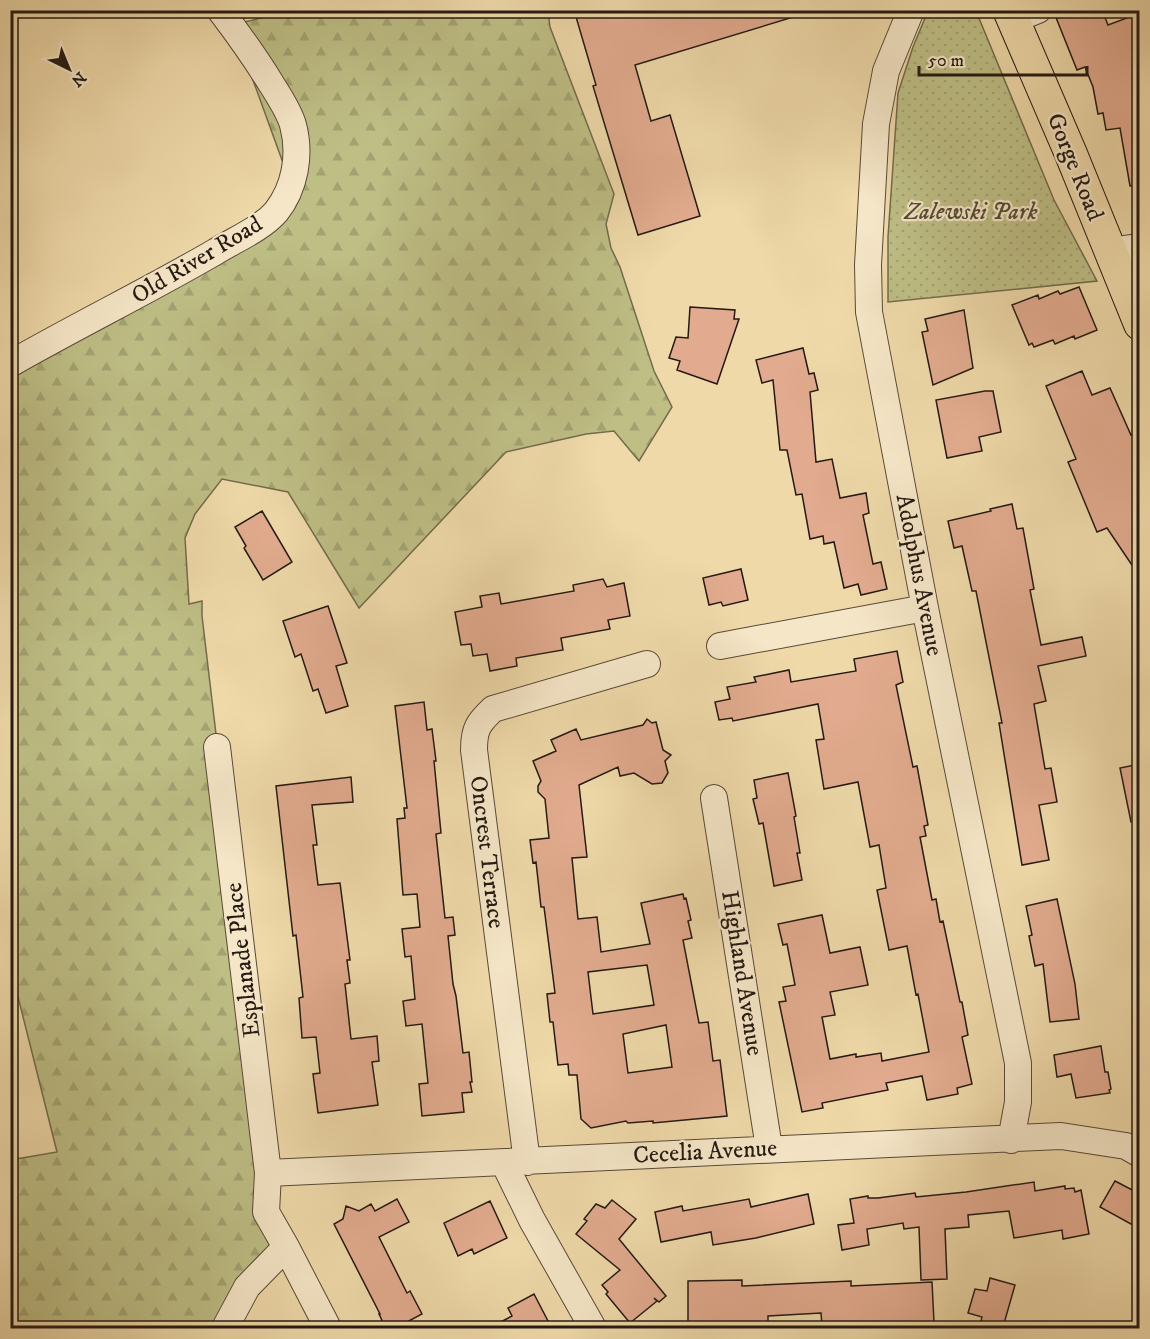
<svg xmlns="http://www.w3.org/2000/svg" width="1150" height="1339" viewBox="0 0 1150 1339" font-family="'IM FELL DW Pica',serif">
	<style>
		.grass { fill: url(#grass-dots); stroke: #726c4c; stroke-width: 1.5 }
		.forest { fill: url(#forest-firs); stroke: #726c4c; stroke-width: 1.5 }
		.building { fill: #e2ab8f; stroke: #251a13; stroke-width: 1.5; fill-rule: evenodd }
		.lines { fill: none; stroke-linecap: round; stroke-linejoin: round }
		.minor-casing { stroke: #584a38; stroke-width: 28 }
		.major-casing { stroke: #251a13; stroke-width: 34 }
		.minor { stroke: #f5e6c7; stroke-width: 26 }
		.major { stroke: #efd9a9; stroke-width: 32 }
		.labels { text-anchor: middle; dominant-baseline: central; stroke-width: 4.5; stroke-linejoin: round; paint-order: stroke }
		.street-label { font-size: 24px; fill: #251a13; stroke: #f5e6c7 }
		.park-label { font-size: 24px; font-style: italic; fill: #534b35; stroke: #f5e6c7 }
	</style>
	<defs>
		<pattern id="grass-dots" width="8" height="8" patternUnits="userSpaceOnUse" patternTransform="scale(1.5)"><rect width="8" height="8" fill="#bebe85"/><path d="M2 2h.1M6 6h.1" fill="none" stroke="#a3a372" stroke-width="1.8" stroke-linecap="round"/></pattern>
		<pattern id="forest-firs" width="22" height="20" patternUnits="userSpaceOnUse" patternTransform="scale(1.5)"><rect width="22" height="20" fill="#bebe85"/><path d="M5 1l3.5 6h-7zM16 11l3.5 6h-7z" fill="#a3a372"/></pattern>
	</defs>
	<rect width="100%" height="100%" fill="#efd9a9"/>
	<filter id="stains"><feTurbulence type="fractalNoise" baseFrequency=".00333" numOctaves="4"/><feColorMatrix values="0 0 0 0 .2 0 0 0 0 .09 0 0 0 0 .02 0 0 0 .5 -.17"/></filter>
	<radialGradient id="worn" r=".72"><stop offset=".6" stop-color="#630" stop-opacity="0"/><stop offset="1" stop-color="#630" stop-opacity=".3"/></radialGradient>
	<path class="grass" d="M928 11H976L1054 200 1097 281 888 302V237L898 93 913 47Z"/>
	<path class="forest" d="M289 11H548L550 27 614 194 606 224 611 248 620 267 654 371 672 407 639 461 614 431 586 434 506 452 359 608 288 492 222 479 195 514 185 538 189 604 202 601V616L268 1173 286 1247 225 1328H11V1160L57 1152 10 965V364L295 196 233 25Z"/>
	<path class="building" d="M574 10H800V15L635 65 651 121 670 115 700 216 638 235 593 86 596 85Z
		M1053 10H1102L1108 25 1140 13V185L1130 186 1120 128 1106 130 1103 113 1098 114 1093 87 1085 67 1077 70Z
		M1079 287 1097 330 1075 339 1074 336 1055 344 1053 340 1034 347 1032 343 1029 345 1012 305 1038 295 1039 299 1058 291 1060 294Z
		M690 307 735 310 734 319H739L717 384 677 370 680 361 669 358 676 337 688 338Z
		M964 310 973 368 933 385 922 332 928 331 925 319Z
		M803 348 809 374 814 373 818 390 810 392 816 462 832 459 840 498 866 493 869 513 863 515 873 564 881 562 887 589 861 595 858 584 844 588 834 542 824 544 823 536 810 539 802 494 796 495 787 450H780L773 380 762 383 756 360Z
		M1082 371 1092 395 1110 388 1131 435 1140 432V577L1107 528 1097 532 1068 462 1076 459 1046 386Z
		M985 391H993L1001 432 979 437 982 451 947 458 936 400Z
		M1012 504 1017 529 1023 528 1034 589 1030 590 1041 645 1082 637 1086 656 1038 666 1046 701 1034 704 1045 769 1051 768 1057 802 1039 805 1049 860 1022 865 999 723H1002L976 591H972L962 546 954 548 948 521 991 511 990 509Z
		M262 511 292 562 263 580 244 548 246 546 235 527Z
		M741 569 748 600 723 606 721 602 709 605 703 578Z
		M603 579 607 587 624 583 630 616 608 620 610 629 561 638 563 650 516 658 517 666 490 671 487 654 473 656 471 644 461 645 455 612 482 607 480 596 499 593 501 604 574 591 573 585Z
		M328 606 347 663 336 666 348 706 326 713 318 689 313 691 301 654 295 657 283 621Z
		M897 651 903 682 896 685 913 767 917 766 928 825 924 826 926 836 920 837 932 900 936 899 940 922 943 921 960 1002H962L968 1035 962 1037 972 1084 957 1088 958 1094 927 1100 922 1076 886 1083 888 1090 822 1103 823 1108 802 1112 779 1002 786 1001 783 987 795 985 787 944 783 945 778 924 822 915 830 953 860 947 868 985 830 992 835 1015 822 1017 830 1059 856 1054V1057L881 1053 882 1061 929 1052 918 994 916 995 907 946 889 950 877 890 886 888 879 845 870 847 858 782 824 789 816 740 824 739 818 704 733 721 732 718 719 720 715 702 730 699 727 687 756 682 754 677 789 670 791 682 856 671 854 659Z
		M424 702 427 730 432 729 436 761H434L441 833 436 834 445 918 453 917 455 935 448 936 453 984 456 996 463 1053 469 1052 472 1082H470L472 1092 462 1093 464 1112 422 1116 419 1084 428 1083 422 1024 406 1026 403 1001 415 999 411 956 405 957 402 929 420 927 417 894 403 895 397 819 405 818 404 808H407L395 706Z
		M647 719 652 723 656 722 663 750 671 755 665 761 668 773 662 783 652 784 634 773 620 776 618 767 579 785 587 857 572 858 578 919 597 917 601 952 650 944 641 903 683 894 684 899 686 898 691 920 688 921 692 938 683 940 699 1023 708 1022 713 1061 720 1060 727 1116 653 1123V1121L628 1123 626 1121 591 1128 581 1119 577 1075H569L568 1064 558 1065 553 1022H550L547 994 555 993 544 907H541L536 862 533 863 530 840 549 838 545 799 538 792V786L541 781 533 761 556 751 551 740 576 729 581 740 643 725ZM647 965 654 1005 593 1014 588 972ZM666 1025 672 1067 628 1073 623 1034Z
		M1140 764V821L1131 822 1120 768Z
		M788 773 796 816 794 817 800 853H797L802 880 774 886 763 823 759 824 753 799 757 798 754 780Z
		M351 777 353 802 312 805 317 845H313L318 885 340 883 350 960H347L350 983 345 984 351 1039 377 1036 379 1061 372 1062 378 1105 318 1113 313 1074 320 1073 316 1037 302 1038 299 998 303 997 296 935 293 936 276 786Z
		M1057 899 1075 984 1079 1019 1050 1022 1043 964 1035 966 1029 936 1032 935 1026 906Z
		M1101 1046 1105 1072H1108L1111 1089 1109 1090 1110 1093 1076 1098 1071 1074 1057 1077 1054 1055Z
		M1115 1181 1140 1194V1229L1100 1207Z
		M1034 1182 1035 1191 1065 1186V1189L1074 1188 1075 1192 1081 1190 1089 1234 1063 1239 1062 1230 1014 1238 1009 1211 968 1215 969 1227 945 1229 947 1279 921 1280 919 1227 904 1229 903 1223 867 1229 869 1245 842 1250 838 1225 854 1223 850 1199 868 1196V1198H878L915 1193 916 1197 966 1192Z
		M808 1194 814 1224 756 1238 713 1245 711 1232 661 1242 655 1212 682 1206 683 1211 749 1199 751 1207Z
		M397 1199 409 1222 379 1237 407 1293 410 1291 422 1314 394 1329H386L379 1314H380L334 1224 343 1219 346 1206 359 1211 371 1204 375 1211Z
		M612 1200 636 1219 619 1239 666 1296 659 1302 654 1298 657 1301 630 1323 606 1294 608 1292 602 1285 620 1270 576 1234 587 1221 584 1219 596 1204 605 1208Z
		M490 1201 507 1238 474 1254 472 1249 458 1256 444 1223Z
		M990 1278 1015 1285 1003 1327 981 1321 982 1317 968 1313 975 1289 987 1291Z
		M742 1280V1286L851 1281V1286L932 1282 934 1322 822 1326 821 1313 768 1316V1323H721V1329H688V1281Z
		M534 1294 549 1323 538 1329H487L512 1316 508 1308Z"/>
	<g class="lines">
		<g class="minor-casing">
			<path id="minor" d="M911 10 886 71 876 124 868 265 869 312 925 608 1018 1063V1102L1011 1140
				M1013 20 1038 10
				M1110 251 1140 247
				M10 364C78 325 148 291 215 252 234 240 261 229 276 212 295 188 301 155 293 125 289 111 280 98 272 85 256 59 239 35 220 10
				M720 646 925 608
				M217 747 268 1173 266 1212 286 1247 247 1287 225 1328
				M714 798 769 1148
				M527 1162 474 750C474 729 478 723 493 709L647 664
				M506 1163 508 1171 532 1220 593 1328
				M268 1173 1061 1136 1126 1146 1140 1154
				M286 1247 328 1328"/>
		</g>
		<g class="major-casing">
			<path id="major" d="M1009 10 1071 154 1140 324"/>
		</g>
		<use href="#minor" class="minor"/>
		<use href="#major" class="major"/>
	</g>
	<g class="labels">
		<g class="street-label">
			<text transform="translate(1075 167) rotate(68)">Gorge Road</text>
			<text transform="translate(197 260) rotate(-31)">Old River Road</text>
			<text transform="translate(919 575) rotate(79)">Adolphus Avenue</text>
			<text transform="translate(487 852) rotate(83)">Oncrest Terrace</text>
			<text transform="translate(243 960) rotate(-97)">Esplanade Place</text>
			<text transform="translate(742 973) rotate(81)">Highland Avenue</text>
			<text transform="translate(705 1152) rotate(-3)">Cecelia Avenue</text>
		</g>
		<g class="park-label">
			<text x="971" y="212">Zalewski Park</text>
		</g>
	</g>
	<rect width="1150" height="1339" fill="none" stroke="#efd9a9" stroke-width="36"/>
	<rect x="12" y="12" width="1126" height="1315" fill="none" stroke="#251a13" stroke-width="3"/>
	<rect x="18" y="18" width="1114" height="1303" fill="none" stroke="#251a13" stroke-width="1.5"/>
	<g transform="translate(69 69) rotate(137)" stroke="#f5e6c7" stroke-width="4.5" paint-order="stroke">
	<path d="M0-4.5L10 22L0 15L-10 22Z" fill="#251a13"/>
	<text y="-9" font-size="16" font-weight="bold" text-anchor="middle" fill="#251a13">N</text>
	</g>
	<path d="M919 66v9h168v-9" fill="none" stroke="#251a13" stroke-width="3"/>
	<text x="928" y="66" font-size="18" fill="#251a13" stroke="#f5e6c7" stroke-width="4.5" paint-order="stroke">50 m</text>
	<rect width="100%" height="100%" filter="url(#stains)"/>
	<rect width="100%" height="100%" fill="url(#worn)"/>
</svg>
